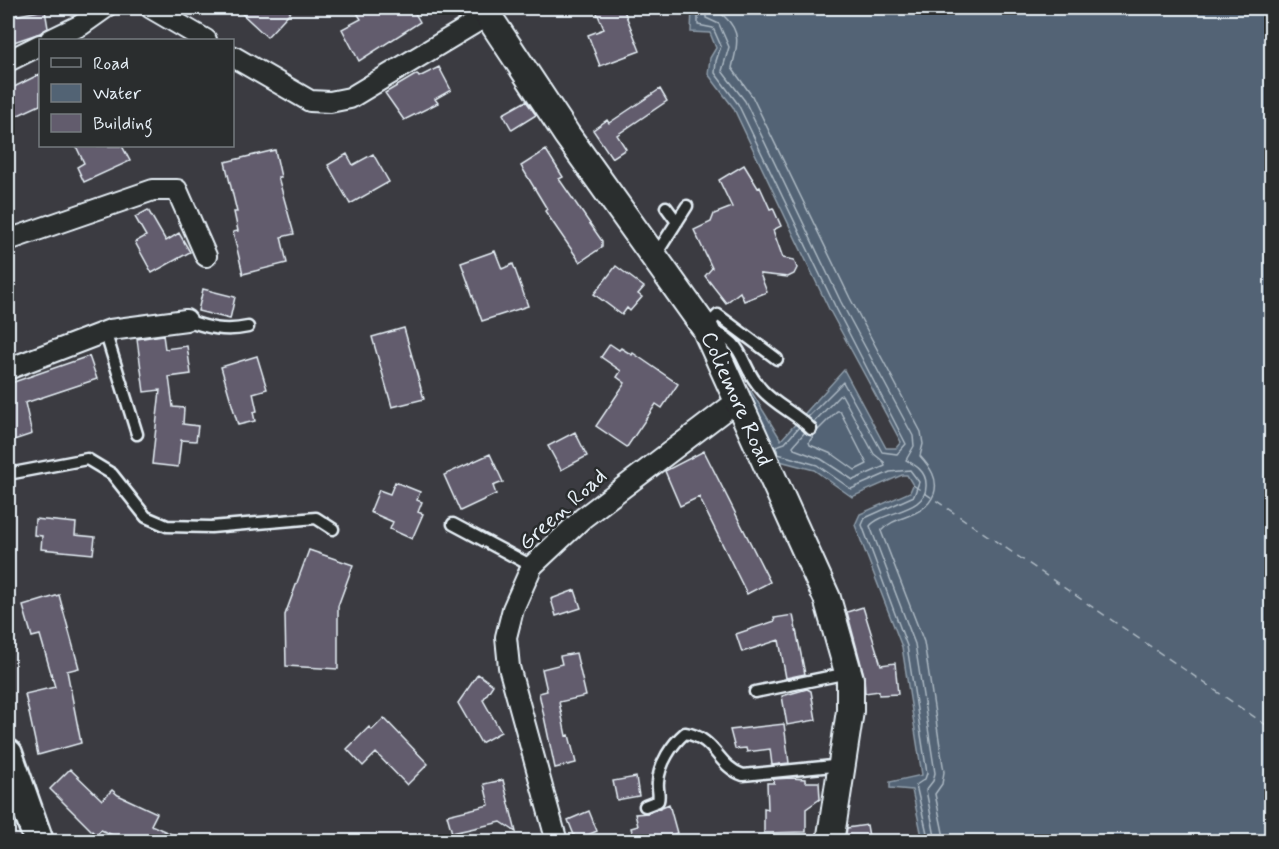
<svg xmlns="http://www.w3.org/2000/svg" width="1279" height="849" viewBox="0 0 1279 849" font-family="Mynerve,sans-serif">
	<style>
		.water { fill: #526374; stroke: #8e9ca9; stroke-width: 1.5 }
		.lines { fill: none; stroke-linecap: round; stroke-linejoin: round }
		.shore { stroke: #acb8c3; stroke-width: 1.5 }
		.ferry { stroke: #acb8c3; stroke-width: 1.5; stroke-dasharray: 8 6; stroke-linecap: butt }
		.building { fill: #625c6d; stroke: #e8f1f8; stroke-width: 1.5 }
		.service-casing { stroke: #e8f1f8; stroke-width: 15 }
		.minor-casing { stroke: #e8f1f8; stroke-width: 24 }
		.tertiary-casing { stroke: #e8f1f8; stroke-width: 30 }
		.secondary-casing { stroke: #e8f1f8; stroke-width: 33 }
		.service { stroke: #2a2d2e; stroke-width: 10 }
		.minor { stroke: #2a2d2e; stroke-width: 20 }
		.tertiary { stroke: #2a2d2e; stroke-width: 26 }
		.secondary { stroke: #2a2d2e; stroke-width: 28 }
		.labels { text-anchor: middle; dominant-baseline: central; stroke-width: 5; stroke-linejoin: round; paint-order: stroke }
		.street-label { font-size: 22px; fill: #e8f1f8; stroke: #2a2d2e }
	</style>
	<rect width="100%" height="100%" fill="#3b3b41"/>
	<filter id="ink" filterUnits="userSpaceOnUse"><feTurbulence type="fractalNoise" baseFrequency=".0167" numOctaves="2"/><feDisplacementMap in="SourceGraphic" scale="12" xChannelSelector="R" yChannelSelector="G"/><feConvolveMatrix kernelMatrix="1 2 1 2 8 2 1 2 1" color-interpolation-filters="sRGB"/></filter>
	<g filter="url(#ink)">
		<path class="water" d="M692 8H1271V841H923L912 790 890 788V782L922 775 902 647 855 525 860 514 910 492 913 485 907 475H902L852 497 814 470 776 460 746 392 751 391 781 440 844 370 886 448H896L901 442 829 309 733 107 708 74 710 58 716 48 710 33 691 32Z"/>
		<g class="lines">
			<path class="shore" d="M698 8V25L713 28 721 46 716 61 715 73 738 104 835 306 906 444 897 454 882 452 843 382 808 417
				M706 8V18L719 24 729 47 722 71 745 101 841 302 913 436 914 446 906 460C915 465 926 471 926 484 928 513 883 510 870 526L915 644 935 773 933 781 926 790 936 842
				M715 8C717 12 721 13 725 17 743 34 736 49 732 68L752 96 850 298 921 432 923 444 920 456C930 467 939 479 934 494 924 519 896 514 881 531L924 642 944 772 942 784 935 794 945 842
				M799 427 785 443 776 446 778 454 817 465 851 489 890 472 910 470 919 482 914 496 865 518 862 525 907 646 927 773 925 779 916 785 929 842
				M805 432 793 446 794 449 821 459 853 480 885 466 884 462 874 454 842 395 839 396 814 422
				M814 435 809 442 810 445 834 455 855 470 867 464 840 411H837L817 431"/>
			<path class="ferry" d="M913 485 1272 729"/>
		</g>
		<path class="building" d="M236 8H294L267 37Z
			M354 8H412L420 22 359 61 342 29 361 19Z
			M595 8H623L640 51 600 66 588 35 604 29Z
			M45 10 48 28 40 33 8 44V17Z
			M439 67 451 90 435 99 438 103 404 120 385 93 417 74 419 77Z
			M40 74V105L14 117 8 104V90Z
			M660 89 667 101 617 135 626 149 612 158 593 130 607 120 609 123Z
			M526 101 536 115 512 130 503 114Z
			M76 146H122L130 161 84 182 77 167 84 163Z
			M275 150 281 177H278L294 234 281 237 287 263 243 274 233 232 238 231 234 212H237L225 162Z
			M546 150 563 177 559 179 602 241V247L580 262 545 211 547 209 521 166Z
			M347 154 353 165 373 154 389 182 350 204 328 165Z
			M744 165 758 188 760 187 770 209 773 208 781 226 773 230 783 258 794 260 797 268 794 274 788 277 760 274 767 292 744 301 740 292 726 303 705 276 712 268 694 230 711 222 714 214 732 207 719 180Z
			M148 210 166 241 179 233 190 252 152 273 135 242 146 236 135 217Z
			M495 251 502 269 513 264 528 306 482 321 461 263Z
			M616 266 644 287 638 294 642 297 630 311 627 308 622 315 594 294Z
			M203 289 235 297 230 319 198 311Z
			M404 328 424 399 392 407 372 337Z
			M163 335 165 349 187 346 191 374 169 377 173 407 184 408 183 424 198 426 196 441 181 440 178 467 152 464 160 390 144 392 137 339Z
			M610 344 619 350 621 348 632 355 633 353 678 384 662 408 656 404 627 447 596 426 625 383 617 377 621 371 601 357Z
			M89 356 97 379 25 403 32 434 8 442V384Z
			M257 356 267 389 253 393 257 411 253 412 255 421 238 425 221 367Z
			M575 432 587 456 561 470 548 446Z
			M704 451 770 582 747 594 699 497 680 506 665 471Z
			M490 454 503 482 493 486 496 494 460 511 444 475Z
			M395 482 420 492 417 500 422 502 418 512 423 514 412 539 390 529 393 522 370 512 379 490 390 494Z
			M35 519 76 523 75 535 95 537 93 554 41 549 42 536 34 535Z
			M309 550 353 565 338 606V669L286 666 285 615Z
			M575 590 581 608 556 616 551 599Z
			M59 595 79 668 67 671 81 743 38 755 25 694 55 687 40 635 32 637 23 606Z
			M863 607 881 665 895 663 898 694 879 695V691L865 693 864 675 847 612Z
			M793 615 805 674 786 678 779 640 742 652 736 634 775 621 774 618Z
			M576 653 586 696 559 702 566 736 569 735 576 763 555 768 539 693 547 691 542 669 562 664 560 656Z
			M478 674 493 685 483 700 501 732 481 743 458 703Z
			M807 689 811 691 816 720 787 725 782 696Z
			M384 718 428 764 407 785 376 753 363 766 347 749 369 727 372 730Z
			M784 724 789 763 772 765 770 749 747 752 746 748 735 749 730 730Z
			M70 769 102 800 112 790 118 795 157 813 151 825 189 842H128L101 830 96 835 50 789Z
			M636 777 639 796 617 800 613 781Z
			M791 778 805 779V782H819L820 799 806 809V832L764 833V808L768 809 767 783H774L773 779Z
			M503 780 516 832 501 822 452 833 447 815 489 805 484 784Z
			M669 804 677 833 672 835 674 842H635L631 828 638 826 635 814 648 813Z
			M589 811 597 831 576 840 568 820Z
			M867 825 870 842H845L847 828Z"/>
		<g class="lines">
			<g class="service-casing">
				<path id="service" d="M666 207 677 222
					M655 256 687 206
					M186 320C208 328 225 332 248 327
					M105 331 137 434
					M777 359 718 315 705 328C750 343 736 363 763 391 777 406 797 414 811 429
					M8 474 87 459 112 474 146 517 167 526 211 527 316 518 333 529
					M453 524 532 566
					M755 692 848 673
					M645 806 658 801C660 794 657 789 658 782 659 764 672 744 685 733 716 738 717 766 743 775L843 765"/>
			</g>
			<g class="minor-casing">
				<path id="minor" d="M151 8 206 40
					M50 40 81 25 105 8
					M232 56 310 101 330 102 350 98 488 15
					M8 61 40 45
					M8 240 153 190H177L206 256
					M8 369 110 330 186 320
					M557 842 509 667 506 637 513 609 532 566 583 518 737 401"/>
			</g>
			<g class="tertiary-casing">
				<path id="tertiary" d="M483 8 567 135 705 328 827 598 850 679V711L830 842"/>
			</g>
			<g class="secondary-casing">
				<path id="secondary" d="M8 754 39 842"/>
			</g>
			<use href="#service" class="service"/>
			<use href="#minor" class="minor"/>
			<use href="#tertiary" class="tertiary"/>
			<use href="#secondary" class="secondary"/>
		</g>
	</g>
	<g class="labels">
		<g class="street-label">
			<text transform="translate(736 399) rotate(66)">Coliemore Road</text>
			<text transform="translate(563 510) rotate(-42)">Green Road</text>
		</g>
	</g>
	<rect width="1279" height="849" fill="none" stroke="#2a2d2e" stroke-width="30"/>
	<rect x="15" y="15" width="1249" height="819" fill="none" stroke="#e8f1f8" stroke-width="2" filter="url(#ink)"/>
	<rect x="39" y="39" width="195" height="108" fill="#2a2d2e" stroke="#767b7f" stroke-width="1.5"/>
	<rect x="51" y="58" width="30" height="9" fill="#2a2d2e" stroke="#767b7f" stroke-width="1.5"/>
	<text x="93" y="69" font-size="18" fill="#e8f1f8">Road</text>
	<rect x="51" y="84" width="30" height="18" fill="#526374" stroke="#767b7f" stroke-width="1.5"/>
	<text x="93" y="99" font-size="18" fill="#e8f1f8">Water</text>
	<rect x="51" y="114" width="30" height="18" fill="#625c6d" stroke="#767b7f" stroke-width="1.5"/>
	<text x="93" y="129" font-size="18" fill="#e8f1f8">Building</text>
</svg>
